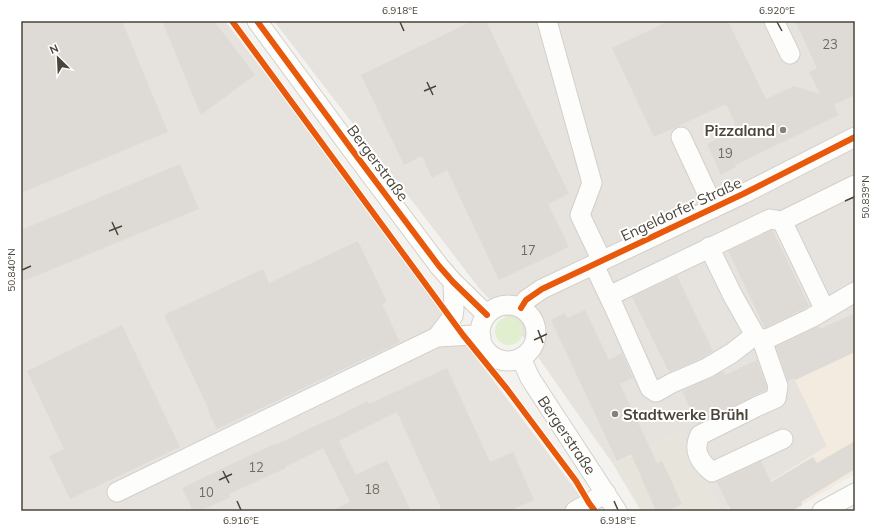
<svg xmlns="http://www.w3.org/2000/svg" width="876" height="532" viewBox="0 0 876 532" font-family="Mulish,sans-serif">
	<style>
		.residential { fill: #e7e4dc }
		.commercial { fill: #f3ebdf }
		.industrial { fill: #e6e2de }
		.green { fill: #e1eecf }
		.building { fill: #dedbd6 }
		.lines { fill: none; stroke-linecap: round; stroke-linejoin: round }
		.minor-casing { stroke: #d2d0cb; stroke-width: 21 }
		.minor { stroke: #fdfdfc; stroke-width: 19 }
		.cycleway-casing { stroke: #fff; stroke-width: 8 }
		.cycleway { stroke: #e8590c; stroke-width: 6 }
		.ticks { fill: none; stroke: #4b4439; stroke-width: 1.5 }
		.poi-dot { fill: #868178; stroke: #fff; stroke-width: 1.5 }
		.labels { text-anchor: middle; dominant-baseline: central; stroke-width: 4; stroke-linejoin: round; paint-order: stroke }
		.number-label { font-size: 13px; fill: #706a61 }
		.poi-label { font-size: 15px; font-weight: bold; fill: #4b4439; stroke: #fff; text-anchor: end }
		.street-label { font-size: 15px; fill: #4b4439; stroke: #fff }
		.neatline { fill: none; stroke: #4b4439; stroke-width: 1.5 }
		.ticks-label { font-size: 10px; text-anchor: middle; fill: #4b4439 }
	</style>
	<rect width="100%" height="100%" fill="#f4f2ee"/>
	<path class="residential" d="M680 432 720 511H641L613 464Z"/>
	<path class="commercial" d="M855 352V474L792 511H723L827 446 795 380Z"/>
	<path class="industrial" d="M21 21H225L417 271 450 323 578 493 586 511H21Z
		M274 21H855V352L795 380 827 446 723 511H720L680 432 613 464 526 340 479 288Z"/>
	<path class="green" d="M495 331a14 14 0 1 1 28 0a14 14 0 1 1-28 0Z"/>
	<path class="building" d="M21 21H122L168 132 21 193Z
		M162 21H214L255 75 201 115Z
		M472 21H486L569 194 548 204 569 247 499 280 447 170 432 178 422 156 404 165 361 75Z
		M669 21H728L766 99 794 86 820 94 809 72 817 68 795 21H855V95L834 105 839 115 735 165 736 167 721 175 707 144 737 130 733 119 726 104 654 137 612 48Z
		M180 164 199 209 21 282V230Z
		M772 230 773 231 809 306 765 328 728 251Z
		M358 241 387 302 382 304 400 342 217 429 208 411 209 410 164 315 263 269 269 283Z
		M677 276 713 351 702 358 669 372 632 297Z
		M585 310 609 360 622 353 633 378 620 384 657 463 662 461 682 504 666 511H656L631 454 617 461 551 320 565 313 567 318Z
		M855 313V352L795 380 794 378 788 381 776 347 819 326 820 329Z
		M122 325 180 447 70 499 49 456 64 449 27 371Z
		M757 360 767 387 766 390 698 424 682 391 711 378 723 371 725 375Z
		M447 368 490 462 513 452 534 500 509 511H442L397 412 339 441 356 475 387 460 411 511H331L350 502 323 448 285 467 286 468 229 494 231 497 200 511H193L182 488 274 444 275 445 330 419V420L367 401 369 404Z
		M855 441V469L801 502 802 505 792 511H731L717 482 761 461 771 482 813 457 817 463Z"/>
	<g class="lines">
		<g class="minor-casing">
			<path id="minor" d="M257 21 358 158 439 266 453 282 487 315
				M547 21 592 183 580 215 602 261
				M774 21 790 54
				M681 137 714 208
				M709 247 733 296 755 335 762 340 769 338 811 318 855 292
				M594 265 614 307 650 388 656 392 672 383 707 368 732 353 755 335
				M609 296 770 219 782 221
				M480 333a28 28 0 1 1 56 0a28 28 0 1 1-56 0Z
				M521 308 526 300 542 289 743 194 855 137
				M825 310 782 221 855 185
				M437 337 453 316 454 309 453 282
				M762 340 778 386 776 398 756 407 700 435C692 451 700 462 712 472L783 439
				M521 358 530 378 617 511
				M117 492 437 337 473 335 481 337
				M575 511 606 493
				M822 511 855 493"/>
		</g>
		<use href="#minor" class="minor"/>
		<g class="cycleway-casing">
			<path id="cycleway" d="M232 21 463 335 507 389 576 481 589 503 595 511
				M257 21 358 158 439 266 453 282 487 315
				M521 308 526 300 542 289 743 194 855 137"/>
		</g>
		<use href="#cycleway" class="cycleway"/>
	</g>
	<path class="ticks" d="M400 22 404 31M777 22 782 31M427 82 433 95M424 91 436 86M845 201 854 197M112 222 118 235M109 231 122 226M22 270 31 266M538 330 543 343M534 340 547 334M223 471 229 483M219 480 232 474M237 501 241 510M614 501 618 510"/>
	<g class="poi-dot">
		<circle cx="783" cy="130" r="4"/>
		<circle cx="615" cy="414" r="4"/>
	</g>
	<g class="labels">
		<g class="number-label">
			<text x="830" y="44">23</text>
			<text x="725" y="153">19</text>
			<text x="528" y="250">17</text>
			<text x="256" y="467">12</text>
			<text x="372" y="489">18</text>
			<text x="206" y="492">10</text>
		</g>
		<g class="poi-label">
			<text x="775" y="130">Pizzaland</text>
			<text x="623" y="414" text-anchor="start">Stadtwerke Brühl</text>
		</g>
		<g class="street-label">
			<text transform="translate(378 163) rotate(53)">Bergerstraße</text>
			<text transform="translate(681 209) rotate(-25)">Engeldorfer Straße</text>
			<text transform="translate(567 435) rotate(56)">Bergerstraße</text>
		</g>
	</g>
	<rect width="876" height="532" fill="none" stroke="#ffffff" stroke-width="44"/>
	<g transform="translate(58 58) rotate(336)" stroke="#ffffff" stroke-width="3" paint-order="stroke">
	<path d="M0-3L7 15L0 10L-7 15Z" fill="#4b4439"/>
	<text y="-6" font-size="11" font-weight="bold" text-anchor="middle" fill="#4b4439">N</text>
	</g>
	<rect x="22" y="22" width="832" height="488" class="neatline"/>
	<g class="ticks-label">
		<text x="400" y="14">6.918°E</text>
		<text x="777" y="14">6.920°E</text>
		<text transform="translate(865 197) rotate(-90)" y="4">50.839°N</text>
		<text transform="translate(11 270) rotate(-90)" y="4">50.840°N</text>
		<text x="241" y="524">6.916°E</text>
		<text x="618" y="524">6.918°E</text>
	</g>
</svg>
